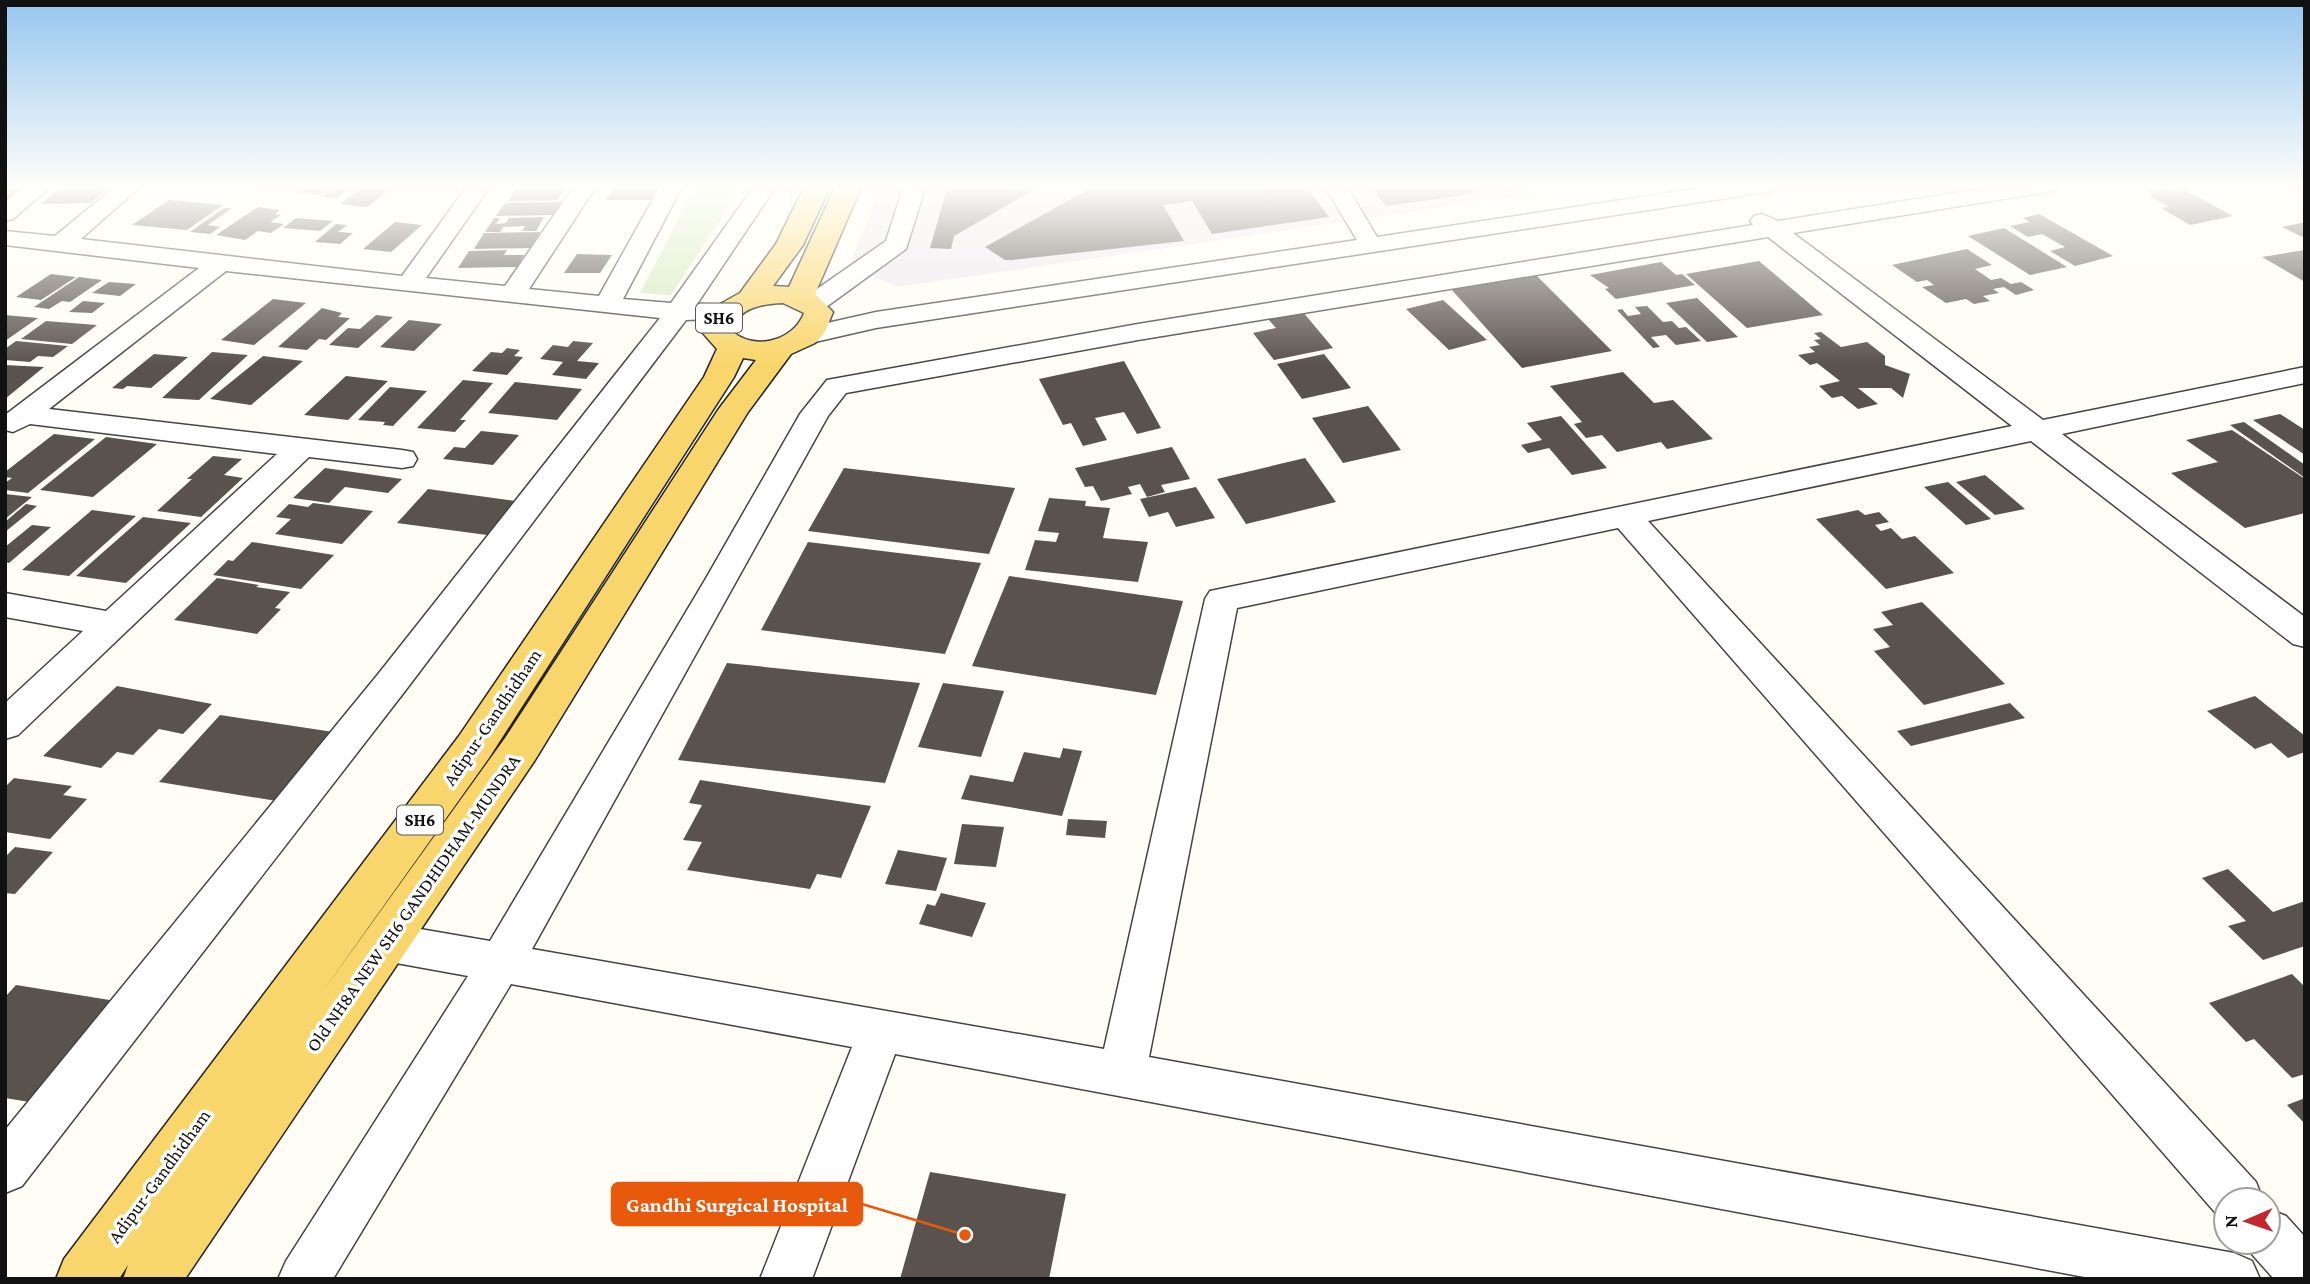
<svg xmlns="http://www.w3.org/2000/svg" width="2310" height="1284" viewBox="0 0 2310 1284" font-family="'Crimson Pro',serif">
	<style>
		.industrial { fill: #eee6ef }
		.green { fill: #d5ebbd }
		.building { fill: #5a524d }
		.lines { fill: none; stroke-linecap: round; stroke-linejoin: round }
		.minor-casing { stroke: #444; stroke-width: 3 }
		.major-casing { stroke: #222; stroke-width: 3 }
		.minor { fill: #fff; fill-rule: evenodd }
		.major { fill: #f9d66b; fill-rule: evenodd }
		.labels { text-anchor: middle; dominant-baseline: central; stroke-width: 7; stroke-linejoin: round; paint-order: stroke }
		.shield { fill: #fff; stroke: #585858; stroke-width: 2 }
		.shield-label { font-size: 18px; font-weight: bold; fill: #111 }
		.street-label { font-size: 19px; fill: #111; stroke: #fff }
		.leader { fill: none; stroke: #e8590c; stroke-width: 2.5 }
		.callout-dot { fill: #e8590c; stroke: #fff; stroke-width: 2.5 }
		.callout { fill: #e8590c; stroke: #e8590c; stroke-width: 2.5 }
		.callout-label { font-size: 21px; text-anchor: middle; font-weight: bold; fill: #fff }
	</style>
	<rect width="100%" height="100%" fill="#fffdf5"/>
	<path class="industrial" d="M881 185H1597L898 287 849 266Z"/>
	<path class="green" d="M696 185H743L671 295 640 293Z"/>
	<path class="building" d="M305 185H334L320 195 294 193Z
		M336 185H354L337 198 321 197Z
		M366 185H397L367 207 340 204Z
		M522 185 551 186H567L558 200 508 201 517 186Z
		M948 185H1042L954 236 951 249 930 248Z
		M1096 185H1305L1329 217 1212 234 1192 201 1163 205 1184 241 1012 260H1005L985 247Z
		M1369 185H1472L1479 193 1386 206Z
		M1499 185H1531V186L1504 190Z
		M614 186H661L654 200H606Z
		M2164 186 2173 191 2183 189 2233 216 2190 225 2161 208 2169 207 2148 195 2154 194 2146 190Z
		M24 187 5 203V188Z
		M108 187 91 203 41 204 59 188Z
		M169 200 223 205 187 230 132 225Z
		M563 202 555 215 496 216 505 203Z
		M258 207 280 210 275 214 281 215 270 222 284 224 271 233 258 231 245 240 216 235Z
		M224 208H232L208 225 220 227 210 234 190 232Z
		M2039 214 2113 256 2075 266 2050 251 2065 247 2042 234 2028 237 2010 226 2030 222 2023 218Z
		M544 217 536 231H522L525 226 503 227 500 232H485L494 218H500L496 224 506 223 509 218Z
		M296 218 333 221 320 231 283 228Z
		M395 222 422 225 391 252 363 249Z
		M2305 222V238L2282 227Z
		M336 224 347 225 338 232 353 233 340 244 315 242Z
		M2004 228 2067 267 2030 275 1968 236Z
		M540 232 531 248 474 249 484 233Z
		M1967 249 1992 265 1975 269 1991 280 2001 278 2011 284 2021 282 2034 290 2016 295 2004 287 1993 289 1999 293 1983 296 1990 301 1974 304 1966 299 1946 303 1922 287 1934 285 1927 280 1917 282 1892 265Z
		M507 250 504 255H524L517 267 458 268 469 251Z
		M2305 250V282L2262 257Z
		M577 254 612 255 600 273H564Z
		M1759 261 1823 315 1747 328 1686 274Z
		M1661 262 1676 275 1682 274 1695 285 1616 299 1605 289 1609 288 1590 275Z
		M51 274 76 277 41 300 16 297Z
		M1535 274 1612 351 1522 368 1451 289Z
		M79 277 102 280 70 302 62 301 49 309 34 307Z
		M109 282 136 284 120 296 92 293Z
		M1697 298 1738 337 1707 342 1666 303Z
		M273 299 306 303 254 345 221 340Z
		M1443 300 1487 340 1449 350 1406 309Z
		M83 301 105 303 92 313 69 312Z
		M1647 306 1663 322 1672 321 1679 328 1686 327 1701 341 1676 345 1666 335 1651 337 1660 347 1653 348 1617 310 1622 309 1628 316 1641 314 1635 307Z
		M322 308 342 313 338 317 350 318 326 340 319 339 307 350 278 347Z
		M1303 312 1333 348 1274 360 1253 333 1276 328 1268 319Z
		M5 315 38 318 5 341Z
		M376 315 393 317 358 348 329 345 348 328 360 329Z
		M409 320 442 324 414 351 380 347Z
		M46 321 97 325 72 344 21 339Z
		M1821 332 1841 347 1867 342 1885 356V365L1910 374 1903 398 1891 388H1858L1878 404 1858 409 1842 396 1832 398 1819 386 1840 381 1817 363 1810 365 1798 355 1815 352 1809 347 1820 345 1814 340 1821 339 1814 333Z
		M16 341 68 346 53 357 38 356 30 362 5 360V349Z
		M573 341 593 343 577 361 599 363 586 379 552 375 563 362 540 359 553 345 568 347Z
		M507 348 520 350 514 356 523 357 507 375 472 371 491 352 502 353Z
		M212 352 248 355 199 400 162 398Z
		M154 354 188 357 151 388 127 386 123 389 112 388Z
		M1324 354 1351 388 1302 399 1277 364Z
		M263 356 303 361 251 405 210 399Z
		M1124 361 1161 428 1137 434 1124 412 1095 418 1107 440 1083 446 1071 423 1063 425 1039 379Z
		M5 365 44 367 5 399Z
		M1623 372 1654 403 1673 400 1713 439 1667 449 1661 442 1617 452 1602 435 1586 438 1574 424 1582 422 1550 386Z
		M346 376 388 381 348 420 304 415Z
		M463 380 493 383 460 420H466L455 432 417 428Z
		M515 382 582 389 557 420 488 413Z
		M390 387 427 391 393 426 383 425 385 422 358 420Z
		M1368 406 1401 450 1343 463 1312 418Z
		M2280 414 2305 430V455L2253 420Z
		M1561 416 1607 468 1572 475 1549 448 1528 453 1521 445 1542 440 1527 423Z
		M2244 422 2305 465V478L2230 425Z
		M2232 430 2305 479V513L2245 528 2171 473 2218 462 2186 440Z
		M481 431 519 435 493 465 443 459 454 447 465 448Z
		M54 434 95 439 28 493 5 490V483L12 478 5 477V472Z
		M106 437 157 444 93 497 40 490Z
		M1172 447 1190 479 1161 485 1165 492 1147 497 1140 484 1128 487 1132 494 1101 501 1093 486 1085 487 1075 468Z
		M213 456 242 459 224 475 243 478 201 517 157 511 192 479H187Z
		M1305 458 1336 502 1246 524 1217 479Z
		M325 468 402 479 388 493 345 487 329 503 293 498Z
		M844 468 1015 488 989 554 808 531Z
		M1985 475 2025 509 1995 515 1956 482Z
		M1948 482 1991 519 1966 525 1924 487Z
		M1196 487 1215 518 1176 527 1168 512 1149 517 1140 499Z
		M428 489 516 501 487 535 397 523Z
		M5 494 32 497 5 519Z
		M1049 498 1086 501 1085 506 1110 508 1103 538 1148 542 1138 582 1025 570 1035 540 1056 542 1059 533 1038 531Z
		M313 503 373 511 342 544 275 534 291 519 276 517 289 504 308 507Z
		M26 504 37 506 5 532V522Z
		M92 510 136 516 69 576 22 570Z
		M1858 510 1865 515 1879 512 1889 522 1875 525 1881 531 1891 528 1902 539 1915 536 1954 573 1886 589 1816 519Z
		M143 517 191 523 126 583 76 576Z
		M32 525 51 527 9 563 5 562V547Z
		M252 542 334 555 301 589 213 575 228 560 233 561Z
		M808 542 981 563 945 654 761 630Z
		M1009 576 1183 601 1156 695 972 666Z
		M217 578 259 585 256 587 290 592 275 608 281 609 257 634 174 620Z
		M1922 602 2005 684 1924 705 1874 651 1890 647 1873 629 1893 625 1881 612Z
		M727 663 920 683 885 783 678 760Z
		M943 683 1004 691 981 757 918 747Z
		M117 686 212 704 183 734 159 729 133 755 117 752 101 768 43 756Z
		M2255 696 2305 736V752L2288 758 2271 743 2255 749 2207 711Z
		M2010 703 2025 718 1911 746 1897 731Z
		M220 715 340 733 283 802 159 782Z
		M1063 748 1082 751 1062 816 961 799 970 775 1013 782 1024 752 1060 758Z
		M14 778 72 786 63 795 87 799 50 839 5 832V787Z
		M700 780 871 806 841 878 817 874 810 889 687 870 702 842 683 840 702 805 689 803Z
		M1068 819 1107 821 1105 838 1066 835Z
		M962 824 1004 827 996 867 954 864Z
		M15 847 53 852 15 894 5 893V857Z
		M898 850 947 858 936 891 885 884Z
		M2228 869 2273 912 2305 901V946L2263 960 2228 926 2246 921 2202 878Z
		M941 893 986 903 972 937 919 924 927 904 935 906Z
		M2292 974 2305 987V1074L2292 1078 2254 1039 2246 1042 2209 1003Z
		M16 985 116 1001 36 1103 5 1098V997Z
		M2305 1098V1124L2287 1105Z
		M930 1172 1066 1194 1049 1279H900Z"/>
	<g class="lines">
		<g class="minor-casing">
			<path id="minor" d="M27 185H52L13 219 5 221V202Z
				M117 185H142L81 239 402 276 468 185H491L426 278 505 286 575 185H597L529 289 599 296 661 185H683L623 299 671 303 755 185H777L697 304 733 306 737 312 733 318 686 320 405 691 22 1186 5 1193V1130L379 673 660 318 226 271 49 409 402 450 413 452 417 459 413 466 402 468 309 457 18 735 5 739V703L83 631 5 617V593L106 611 277 454 30 424 13 432 5 430V415L199 268 5 245V231L55 236Z
				M904 185H926L906 249 822 310 813 312 804 310 800 304 804 298 886 241Z
				M1324 185H1346L1377 237 1721 185H1777L1774 190 1766 192 876 328 806 344 796 342 793 336 796 330 876 312 1357 240Z
				M2005 185H2058L2055 190 2047 192 1793 233 2043 420 2305 367V383L2062 434 2305 617V647L2293 644 2031 441 1648 521 2256 1182 2263 1200H2226V1220L2220 1218 1618 528 1237 608 1149 1057 2234 1253 2252 1261 2260 1279H2095L895 1054 812 1279H760L852 1047 511 984 333 1279H278L286 1261 468 976 385 961 370 955 364 942 370 929 385 923 490 941 705 580 800 414 827 380 1138 324 1753 225 1750 221 1754 216 1762 214 1778 221ZM1768 237 2012 426 1210 591 1205 599 1104 1049 532 949 828 416 846 393 1138 340Z
				M2268 1209 2286 1216 2305 1237V1279H2274L2250 1252 2246 1242H2268Z"/>
		</g>
		<g class="major-casing">
			<path id="major" d="M805 185H831L803 245 773 286 789 287 836 185H862L815 294 833 312 825 332 815 343 791 354 748 412 535 760 185 1279H123L128 1265 119 1279H56L64 1259 459 736 704 377 717 349 701 331 715 307 740 293 776 244ZM783 303 804 313C794 341 753 352 731 330 739 307 762 304 783 303ZM743 358 756 360 718 410 505 738 323 991 489 758 734 377Z"/>
		</g>
		<use href="#minor" class="minor"/>
		<use href="#major" class="major"/>
	</g>
	<linearGradient id="sky" x2="0" y2="1"><stop stop-color="#95c6ee"/><stop offset="0.51" stop-color="#fffefa"/><stop offset="1" stop-color="#fffefa" stop-opacity="0"/></linearGradient>
	<rect width="2310" height="365" fill="url(#sky)"/>
	<g class="labels">
		<g class="shield">
			<rect x="696" y="303.5" width="46" height="29" rx="5"/>
			<rect x="397" y="805.5" width="46" height="29" rx="5"/>
		</g>
		<g class="shield-label">
			<text x="719" y="318">SH6</text>
			<text x="420" y="820">SH6</text>
		</g>
		<g class="street-label">
			<text transform="translate(492 717) rotate(-56)">Adipur-Gandhidham</text>
			<text transform="translate(413 903) rotate(-55)">Old NH8A NEW SH6 GANDHIDHAM-MUNDRA</text>
			<text transform="translate(159 1176) rotate(-54)">Adipur-Gandhidham</text>
		</g>
	</g>
	<path class="leader" d="M965 1235L862 1204"/>
	<circle class="callout-dot" cx="965" cy="1235" r="7"/>
	<rect class="callout" x="612" y="1183" width="250" height="42" rx="7"/>
	<g class="callout-label">
		<text x="737" y="1212">Gandhi Surgical Hospital</text>
	</g>
	<rect width="2310" height="1284" fill="none" stroke="#111111" stroke-width="14"/>
	<g transform="translate(2247 1221) rotate(268)"><circle r="33" fill="#ffffff" stroke="#a0a0a0" stroke-width="2"/>
	<path d="M0-5L12 26L0 18L-12 26Z" fill="#c4262e"/>
	<text y="-10" font-size="19" font-weight="bold" text-anchor="middle" fill="#111111">N</text>
	</g>
</svg>
